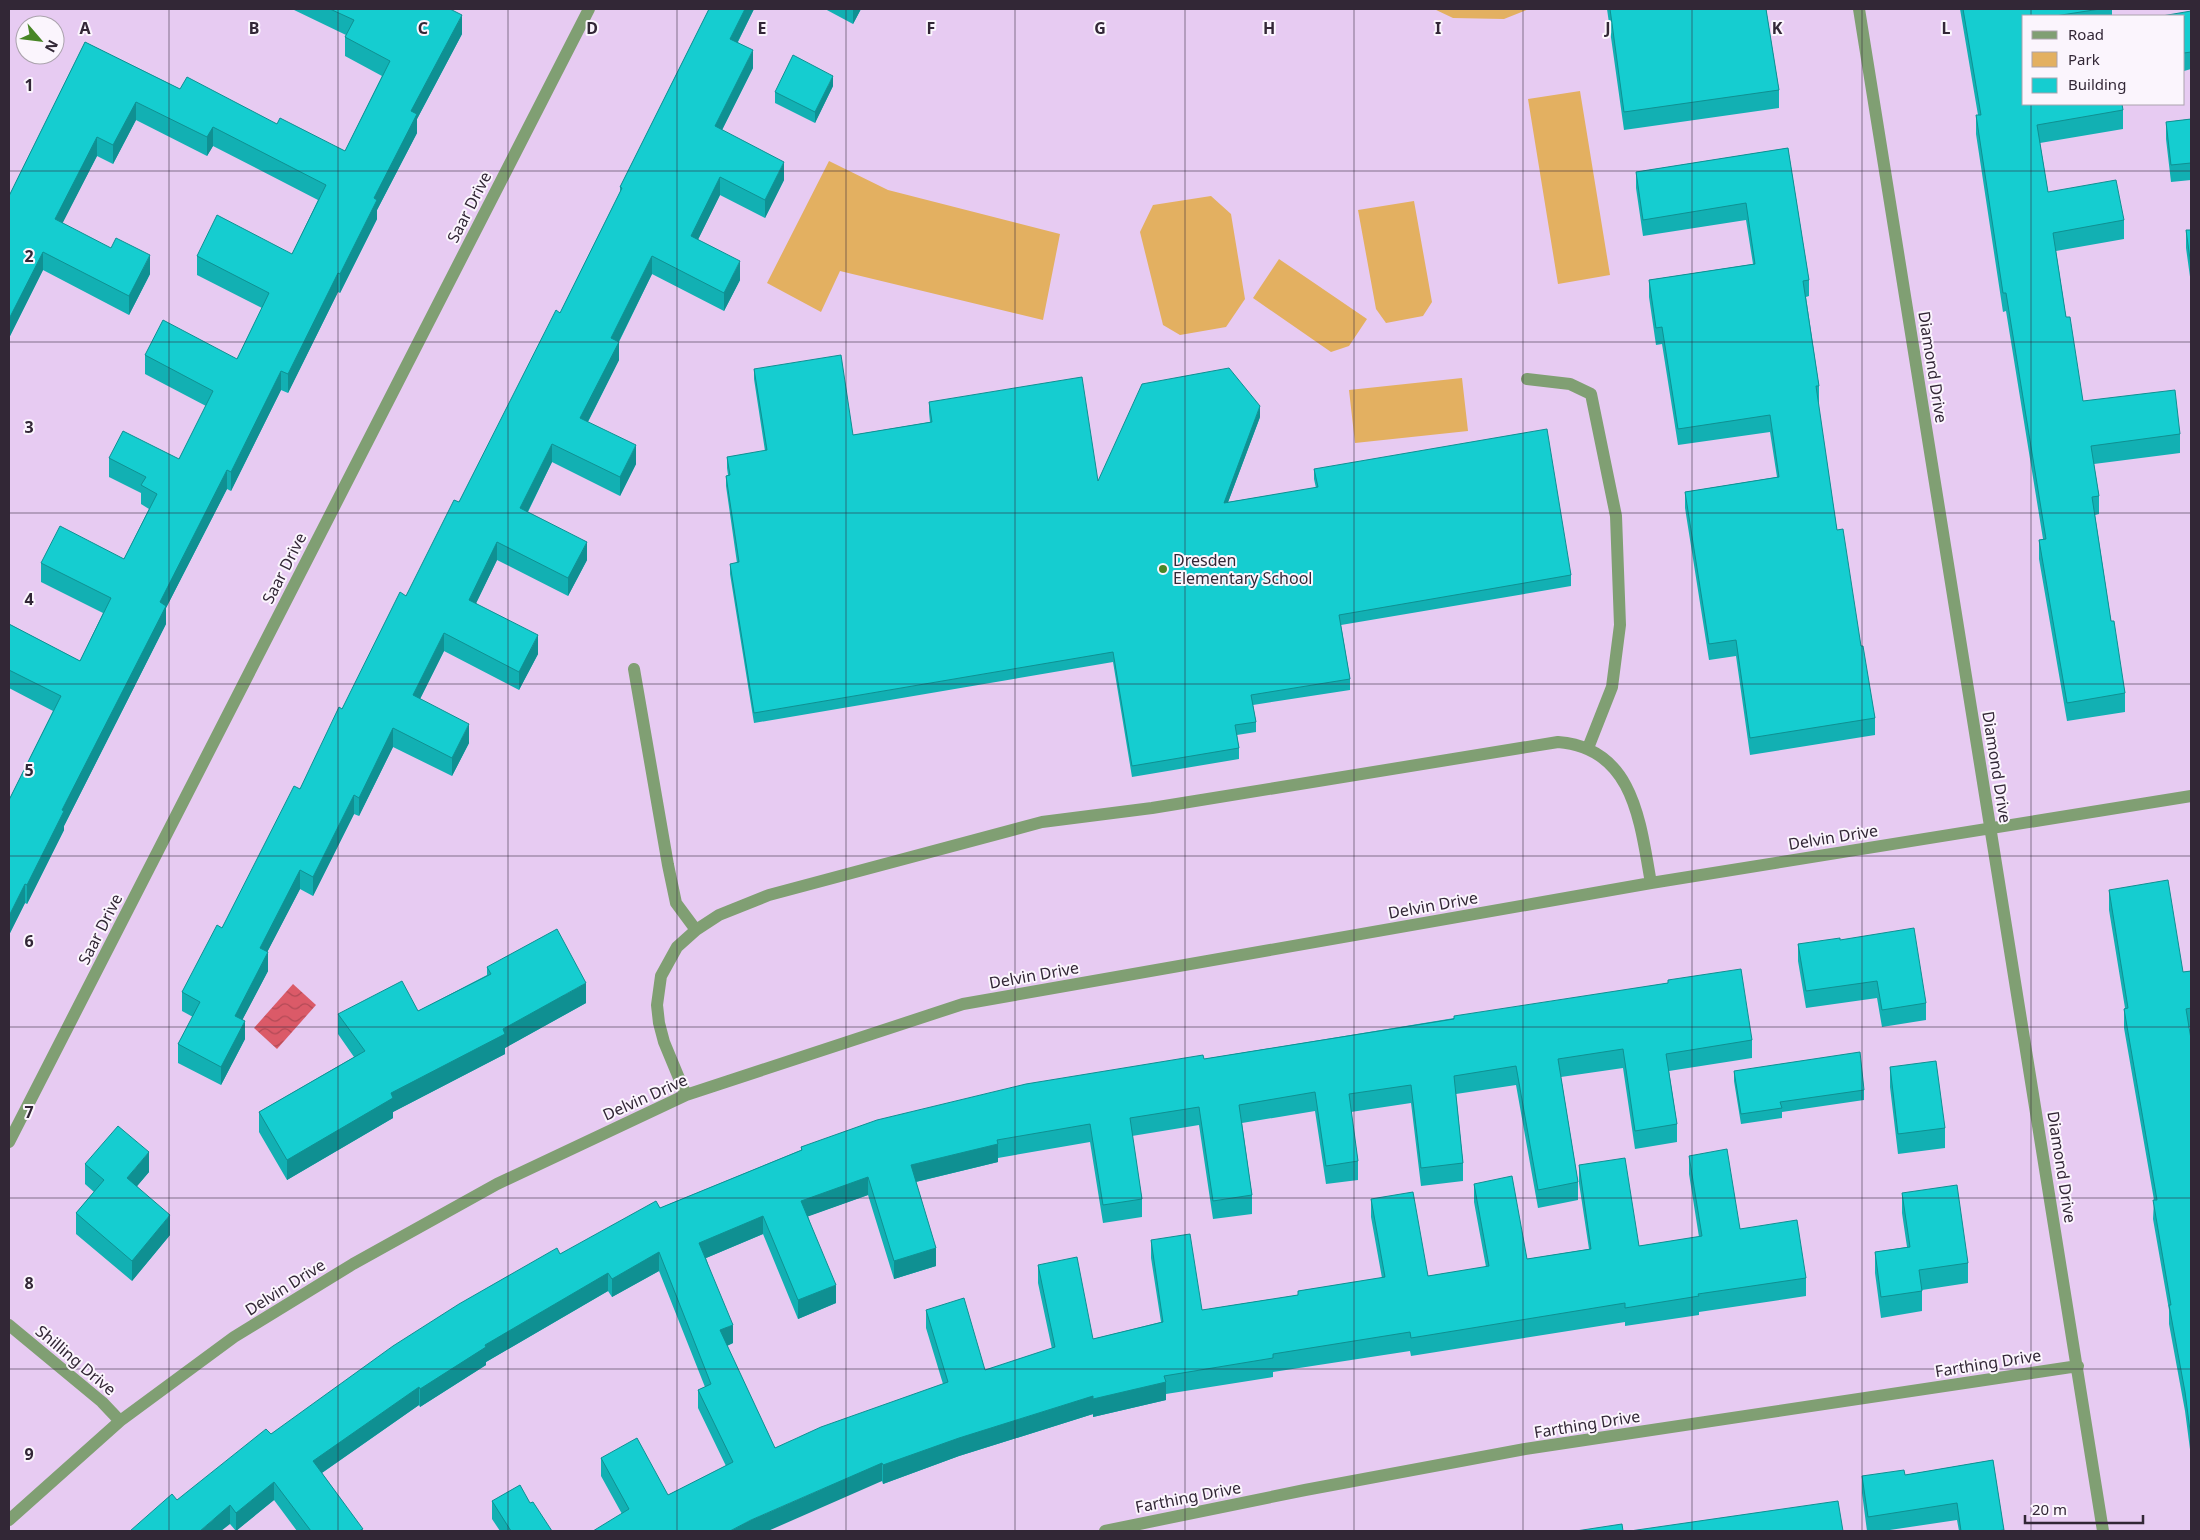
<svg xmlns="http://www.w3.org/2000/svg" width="2200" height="1540" viewBox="0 0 2200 1540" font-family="'Noto Sans',sans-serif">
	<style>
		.green { fill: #e3b061 }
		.water { fill: url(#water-waves) }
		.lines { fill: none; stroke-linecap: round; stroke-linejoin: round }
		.minor { stroke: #809f73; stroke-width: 12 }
		.wall { fill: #12b0b3 }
		.shaded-wall { fill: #0f9092 }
		.building { fill: #15cdd0; stroke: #0f9092 }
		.grid { fill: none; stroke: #322736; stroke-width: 1; stroke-opacity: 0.55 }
		.poi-dot { fill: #488626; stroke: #fbf5fd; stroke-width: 2 }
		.labels { text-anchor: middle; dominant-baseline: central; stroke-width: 4; stroke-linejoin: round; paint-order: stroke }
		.street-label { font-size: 16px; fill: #322736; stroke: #fbf5fd }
		.poi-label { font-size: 16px; fill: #322736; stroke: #fbf5fd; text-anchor: start }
		.grid-label { font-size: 16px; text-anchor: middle; font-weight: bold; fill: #322736; stroke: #fbf5fd; stroke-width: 4; stroke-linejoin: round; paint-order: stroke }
	</style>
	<defs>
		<pattern id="water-waves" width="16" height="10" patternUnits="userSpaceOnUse" patternTransform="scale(1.25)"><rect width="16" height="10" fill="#db5a68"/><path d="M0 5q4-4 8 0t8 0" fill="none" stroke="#b24a56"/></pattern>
	</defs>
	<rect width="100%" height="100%" fill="#e7cbf2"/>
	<path class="green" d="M1434 9H1529L1504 19 1453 18Z
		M1580 91 1610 275 1558 284 1528 99Z
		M829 161 888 190 1060 234 1043 320 840 271 821 312 767 283Z
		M1211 196 1231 214 1245 299 1226 327 1180 335 1163 325 1140 232 1153 205Z
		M1414 201 1432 302 1423 316 1386 323 1376 309 1358 210Z
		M1279 259 1367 319 1349 346 1331 352 1253 298Z
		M1462 378 1468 431 1355 443 1349 390Z"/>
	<path class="water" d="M293 984 316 1005 277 1049 254 1028Z"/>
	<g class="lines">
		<path class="minor" d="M1859 9 2103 1531
			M1527 379 1570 384 1591 394 1616 516 1620 625 1612 687 1588 748
			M634 669 668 865 676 903 696 930
			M686 1095 664 1042 659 1023 657 1005 661 976 677 947 696 930 719 915 769 895 1042 822 1152 808 1558 742C1634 748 1640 822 1651 883
			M9 1142 589 9
			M9 1325 102 1402 120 1421
			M9 1520 120 1421 234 1337 353 1264 497 1184 686 1095 963 1004 1651 883 2191 796
			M1105 1531 1305 1490 1525 1449 2078 1366"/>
	</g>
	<path class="wall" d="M292 9H450L462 34 417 119V133L377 210V219L340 293 338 292 288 393 281 390 231 491 227 489 166 608V624L64 826V830L27 904 25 903 9 935V800L53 711 9 688V624L80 661 103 613 41 582V563L124 559 149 509 141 504V493L109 477V458L179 459 206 406 145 374V355L237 359 262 308 197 275V256L292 254 318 200 213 146 207 156 136 120 113 164 97 156 62 223 150 274 129 315 43 270 9 338V196L85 42 180 89 277 124 345 151 382 76 345 56V37L346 35Z
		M709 9H754L738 42 753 68 722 130 784 180 765 218 720 195 698 239 740 280 724 311 652 274 619 342V360L588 422 636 464 620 496 552 462 528 512 587 560 568 596 497 560 476 603 538 654 519 690 444 651 420 699 469 743 452 776 393 747 359 816 354 814 313 896 300 889 267 952 268 971 242 1020 245 1039 221 1085 178 1063V1044L193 1017 182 1011V992L222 928 300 789 342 709 459 502 560 313 620 192V187Z
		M825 9H861L853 24Z
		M1607 9H1766L1779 90V108L1624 130Z
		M1960 9H2112V16H2024V104L2123 110V129L2040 143 2048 192 2124 220V239L2056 251 2066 317 2083 401 2180 434V453L2094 464 2099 496V514L2095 515 2111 621 2125 693V712L2067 721 2039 559V540L2043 539 2006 311 2003 312 1976 134V115H1978Z
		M2191 11V69L2184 71V16Z
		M833 86 815 123 775 103V92Z
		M2191 119V180L2171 182 2166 139V122Z
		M1788 148 1809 280V296L1806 297 1819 386V402L1818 403 1837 530 1861 646 1875 718V735L1750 755 1736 656 1709 660 1685 508V492L1777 477 1770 432 1678 445 1662 344 1656 345 1649 297V280L1753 264 1746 220 1643 236 1636 188V172Z
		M2186 230H2191V284L2186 248Z
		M754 369 853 435 930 422 929 412V402L1098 481 1260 417 1228 502 1316 488 1314 479V469L1571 575V586L1341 625 1350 679V690L1253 705 1256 722V732L1237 735 1239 748V759L1132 777 1113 662 754 723 730 574V564L737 563 726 486V476L728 475 727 468V457L765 451 754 379Z
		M2109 890 2183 972 2191 971V1027H2189L2191 1039V1457L2185 1411 2169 1324V1310L2153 1219 2154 1200 2124 1028V1009L2125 1008 2109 910Z
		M1840 940 1926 1003V1020L1882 1027 1877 998 1806 1008 1798 961V944Z
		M487 967 586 1003 505 1048V1054L393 1112V1118L287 1180 259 1132V1112L354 1057 338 1034V1014L418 1011 487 975Z
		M1668 980 1752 1040V1058L1669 1071 1677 1124V1142L1635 1149 1623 1068 1561 1077 1578 1182V1200L1538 1208 1516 1085 1456 1094 1463 1163V1181L1421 1186 1411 1103 1351 1112 1358 1161V1180L1326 1184 1315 1111 1242 1123 1252 1195V1214L1213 1219 1199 1125 1132 1136 1142 1199V1217L1103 1223 1090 1142 998 1158V1162L916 1182 936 1266 894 1279 868 1195 808 1216 836 1303 798 1319 763 1234 706 1258 733 1343 727 1346 775 1448 943 1384 926 1328V1310L985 1370 1052 1349 1038 1283V1265L1093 1339 1161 1322 1151 1258V1240L1202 1310 1298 1295V1291L1382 1278 1371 1217V1199L1428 1276 1486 1267 1474 1202V1184L1527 1259 1589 1249 1579 1183V1165L1639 1246 1699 1237 1689 1174V1156L1740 1229 1806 1278V1296L1699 1312V1315L1625 1326V1322L1411 1356 1410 1351 1273 1372V1377L1166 1394V1400L1093 1417V1414L959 1456 883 1484 882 1481 622 1514 601 1476V1458L668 1495 726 1466 698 1408V1390L705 1387 659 1271 612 1297 608 1291 486 1362V1365L420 1407 419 1405 322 1473 363 1531H297L274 1500 236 1531 230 1524 177 1500 271 1434 560 1254 660 1208 801 1150V1147L1204 1059 1668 983Z
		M1890 1067 1945 1128V1148L1898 1154 1890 1087Z
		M1734 1071 1864 1090V1100L1782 1112V1118L1741 1124 1734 1081Z
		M85 1164 149 1172 137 1186 170 1235 132 1281 76 1234V1213L94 1192 85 1184Z
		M1902 1193 1968 1263V1283L1922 1290V1311L1881 1318 1875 1273V1252L1907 1247 1902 1213Z
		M1993 1460 2004 1531H1959L1957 1520 1883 1531H1867L1862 1493V1476L1905 1475Z
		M492 1501 530 1503 552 1531H500L492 1519Z"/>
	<path class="shaded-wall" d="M745 9H754L730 57V39Z
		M853 9H861L853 24Z
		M462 15V34L417 119V133L377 210V219L340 293V274L411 111Z
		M753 50V68L715 144V126Z
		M833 76V86L815 123V112Z
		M136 102V120L113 164V145Z
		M213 127V146L207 156V137Z
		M97 137V156L55 238V219Z
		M784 162V180L765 218V200Z
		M720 177V195L691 254V236Z
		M43 252V270L9 338V319Z
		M150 255V274L129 315V296Z
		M652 256V274L611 357V338Z
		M740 261V280L724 311V293Z
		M338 273V292L288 393V374Z
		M619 342V360L580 437V418Z
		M281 371V390L231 491V472Z
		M1260 406V417L1224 513V503Z
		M552 444V462L520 527V508Z
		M636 445V464L620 496V477Z
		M227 470V489L166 608V624L64 826V830L27 904V885L160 602Z
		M497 542V560L469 618V600Z
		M587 542V560L568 596V578Z
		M444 633V651L413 713V695Z
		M538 635V654L519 690V672Z
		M469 724V743L452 776V758Z
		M393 728V747L359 816V798Z
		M354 795V814L313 896V877Z
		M300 870V889L260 966V948Z
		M25 884V903L9 935V916Z
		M268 952V971L235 1034V1016Z
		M586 983V1003L505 1048V1054L393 1112V1118L287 1180V1160L391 1093 503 1029Z
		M245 1021V1039L221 1085V1067Z
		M998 1144V1162L911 1183V1165Z
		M149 1152V1172L127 1198V1178Z
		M868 1177V1195L801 1219V1201Z
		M170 1215V1235L132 1281V1261Z
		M763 1216V1234L699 1261V1243Z
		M936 1248V1266L894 1279V1261Z
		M659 1252V1271L612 1297V1279Z
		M608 1273V1291L486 1362V1365L420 1407V1389L485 1345Z
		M836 1285V1303L798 1319V1300Z
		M733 1325V1343L720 1349V1330Z
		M1166 1382V1400L1093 1417V1399Z
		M419 1387V1405L313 1479V1461Z
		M1093 1396V1414L959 1456 883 1484V1465L959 1438Z
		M882 1463V1481L768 1531H730L751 1520Z
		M274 1482V1500L236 1531V1513Z
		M230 1505V1524L221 1531H200Z"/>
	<path class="building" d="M330 9H450L462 15 411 111 417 114 374 198 377 200 340 274 338 273 288 374 281 371 231 472 227 470 160 602 166 606 62 810 64 811 27 885 25 884 9 916V800L61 696 9 670V624L80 661 111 598 41 563 60 526 124 559 157 494 141 485 146 477 109 458 123 431 179 459 213 391 145 355 163 320 237 359 269 293 197 256 217 215 292 254 326 185 213 127 207 137 136 102 113 145 97 137 55 219 111 248 116 238 150 255 129 296 43 252 9 319V196L85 42 180 89 187 77 277 124 280 118 345 151 390 61 345 37 354 20Z
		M709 9H745L730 39 753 50 715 126 784 162 765 200 720 177 691 236 740 261 724 293 652 256 611 338 619 342 580 418 636 445 620 477 552 444 520 508 587 542 568 578 497 542 469 600 538 635 519 672 444 633 413 695 469 724 452 758 393 728 359 798 354 795 313 877 300 870 260 948 268 952 235 1016 245 1021 221 1067 178 1044 200 1002 182 992 217 925 222 928 294 786 300 789 339 707 342 709 400 592 406 596 454 500 459 502 556 310 560 313 622 188 620 187Z
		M1610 9H1766L1779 90 1624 112Z
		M1963 9H2100L2055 16H2024V104H2122L2123 110 2037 125 2048 192 2116 180 2124 220 2053 233 2066 317H2070L2083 401 2175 390 2180 434 2091 446 2099 496 2092 497 2111 621H2114L2125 693 2067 703 2039 540 2046 539 2006 293H2003L1976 115H1981Z
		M2191 11V52L2184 53V16H2162Z
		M793 55 833 76 815 112 775 92Z
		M2191 119V163L2171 165 2166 122Z
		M1788 148 1809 280 1803 281 1819 386H1816L1837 530 1843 529 1861 646H1863L1875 718 1750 738 1736 640 1709 644 1685 492 1779 477 1770 415 1678 429 1662 327 1656 328 1649 280 1755 264 1746 203 1643 220 1636 172Z
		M2186 230H2191V266Z
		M841 355 853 435 932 422 929 402 1082 377 1098 481 1142 384 1229 368 1260 406 1224 503 1318 487 1314 469 1547 429 1571 575 1339 615 1350 679 1251 695 1256 722 1235 725 1239 748 1132 766 1113 652 754 713 730 564 739 562 726 476 730 475 727 457 767 450 754 369Z
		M2168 880 2183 972 2191 971V1008L2186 1009 2191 1039V1438L2185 1392 2169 1305H2171L2153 1200H2157L2124 1009 2128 1008 2109 890Z
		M1914 928 1926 1003 1882 1010 1877 981 1806 991 1798 944 1840 938V940Z
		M557 929 586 983 503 1029 505 1034 391 1093 393 1098 287 1160 259 1112 365 1051 338 1014 402 981 418 1011 491 974 487 967Z
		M1741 969 1752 1040 1666 1054 1677 1124 1635 1131 1623 1049 1558 1059 1578 1182 1538 1190 1516 1066 1454 1076 1463 1163 1421 1168 1411 1085 1349 1094 1358 1161 1326 1166 1315 1092 1239 1105 1252 1195 1213 1201 1199 1107 1130 1118 1142 1199 1103 1205 1090 1124 997 1140 998 1144 911 1165 936 1248 894 1261 868 1177 801 1201 836 1285 798 1300 763 1216 699 1243 733 1325 720 1330 775 1448 821 1427 948 1382 926 1310 964 1298 985 1370 1055 1347 1038 1265 1077 1257 1093 1339 1163 1322 1151 1240 1190 1234 1202 1310 1298 1295V1291L1385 1277 1371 1199 1413 1192 1428 1276 1489 1266 1474 1184 1512 1176 1527 1259 1591 1249 1579 1165 1625 1158 1639 1246 1702 1236 1689 1156 1727 1149 1740 1229 1797 1220 1806 1278 1698 1294 1699 1296 1625 1308V1303L1411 1338 1410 1332 1273 1354V1358L1164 1376 1166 1382 1093 1399V1396L959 1438 883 1465 882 1463 751 1520 730 1531H593L629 1509 601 1458 637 1438 668 1495 733 1462 698 1390 711 1384 659 1252 612 1279 608 1273 485 1345 486 1347 420 1389 419 1387 313 1461 363 1529 359 1531H311L274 1482 236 1513 230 1505 200 1531H130L172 1494 177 1500 266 1429 271 1434 393 1346 459 1304 557 1248 560 1254 656 1201 660 1208 802 1150 801 1147 877 1120 1026 1084 1203 1055 1204 1059 1454 1019V1016L1668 983V980Z
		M1860 1052 1864 1090 1780 1102 1782 1108 1741 1114 1734 1071Z
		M1936 1061 1945 1128 1898 1134 1890 1067Z
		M118 1126 149 1152 127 1178 170 1215 132 1261 76 1213 104 1180 85 1164Z
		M1957 1185 1968 1263 1919 1270 1922 1291 1881 1297 1875 1252 1910 1247 1902 1193Z
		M1993 1460 2004 1530 1997 1531H1961L1957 1503 1868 1517 1862 1476 1904 1470 1905 1475Z
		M520 1485 530 1503 533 1502 552 1531H511L492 1501Z
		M1838 1501 1843 1531H1630Z
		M1622 1524 1623 1531H1576Z"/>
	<path class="grid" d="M169 9V1531M338 9V1531M508 9V1531M677 9V1531M846 9V1531M1015 9V1531M1185 9V1531M1354 9V1531M1523 9V1531M1692 9V1531M1862 9V1531M2031 9V16M2031 104V1531M9 171H2191M9 342H2191M9 513H2191M9 684H2191M9 856H2191M9 1027H2191M9 1198H2191M9 1369H2191"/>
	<circle class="poi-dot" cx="1163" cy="569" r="5"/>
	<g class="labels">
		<g class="street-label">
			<text transform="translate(469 207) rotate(-63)">Saar Drive</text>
			<text transform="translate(1933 367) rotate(81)">Diamond Drive</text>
			<text transform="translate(284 568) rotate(-63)">Saar Drive</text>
			<text transform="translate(1997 767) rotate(81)">Diamond Drive</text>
			<text transform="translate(1833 837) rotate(-9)">Delvin Drive</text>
			<text transform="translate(1433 905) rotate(-10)">Delvin Drive</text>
			<text transform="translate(100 929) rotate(-63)">Saar Drive</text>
			<text transform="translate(1034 975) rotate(-10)">Delvin Drive</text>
			<text transform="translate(645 1097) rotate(-24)">Delvin Drive</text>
			<text transform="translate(2062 1167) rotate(81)">Diamond Drive</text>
			<text transform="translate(285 1287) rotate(-32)">Delvin Drive</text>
			<text transform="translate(76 1360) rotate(40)">Shilling Drive</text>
			<text transform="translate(1988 1363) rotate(-9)">Farthing Drive</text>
			<text transform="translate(1587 1424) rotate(-9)">Farthing Drive</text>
			<text transform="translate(1188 1497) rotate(-11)">Farthing Drive</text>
		</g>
		<g class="poi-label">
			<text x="1173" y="560">Dresden<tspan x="1173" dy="18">Elementary School</tspan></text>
		</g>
	</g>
	<g class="grid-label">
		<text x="85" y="34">A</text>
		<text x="254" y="34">B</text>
		<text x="423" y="34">C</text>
		<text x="592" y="34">D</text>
		<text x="762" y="34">E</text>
		<text x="931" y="34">F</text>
		<text x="1100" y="34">G</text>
		<text x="1269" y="34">H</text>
		<text x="1438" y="34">I</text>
		<text x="1608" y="34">J</text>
		<text x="1777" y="34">K</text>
		<text x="1946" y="34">L</text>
		<text x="29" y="91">1</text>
		<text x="29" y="262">2</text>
		<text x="29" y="433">3</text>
		<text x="29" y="605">4</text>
		<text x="29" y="776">5</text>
		<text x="29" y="947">6</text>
		<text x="29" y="1118">7</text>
		<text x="29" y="1289">8</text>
		<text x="29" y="1460">9</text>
	</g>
	<rect width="2200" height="1540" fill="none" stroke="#322736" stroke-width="20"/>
	<rect x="2022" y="15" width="162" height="90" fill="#fbf5fd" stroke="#aba3ad"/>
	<rect x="2032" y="31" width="25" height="8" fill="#809f73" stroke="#aba3ad"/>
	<text x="2068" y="40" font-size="15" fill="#322736">Road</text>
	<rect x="2032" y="52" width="25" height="15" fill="#e3b061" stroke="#aba3ad"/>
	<text x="2068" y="65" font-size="15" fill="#322736">Park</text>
	<rect x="2032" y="78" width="25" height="15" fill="#15cdd0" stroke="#aba3ad"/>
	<text x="2068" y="90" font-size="15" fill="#322736">Building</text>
	<g transform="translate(40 40) rotate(118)"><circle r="24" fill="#fbf5fd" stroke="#aba3ad"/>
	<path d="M0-4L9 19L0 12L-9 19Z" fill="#488626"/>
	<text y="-8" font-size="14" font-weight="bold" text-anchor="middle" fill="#322736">N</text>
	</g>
	<path d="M2025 1515v8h118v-8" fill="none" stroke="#322736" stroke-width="2.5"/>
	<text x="2032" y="1515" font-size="15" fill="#322736" stroke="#fbf5fd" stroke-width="4" paint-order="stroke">20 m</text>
</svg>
